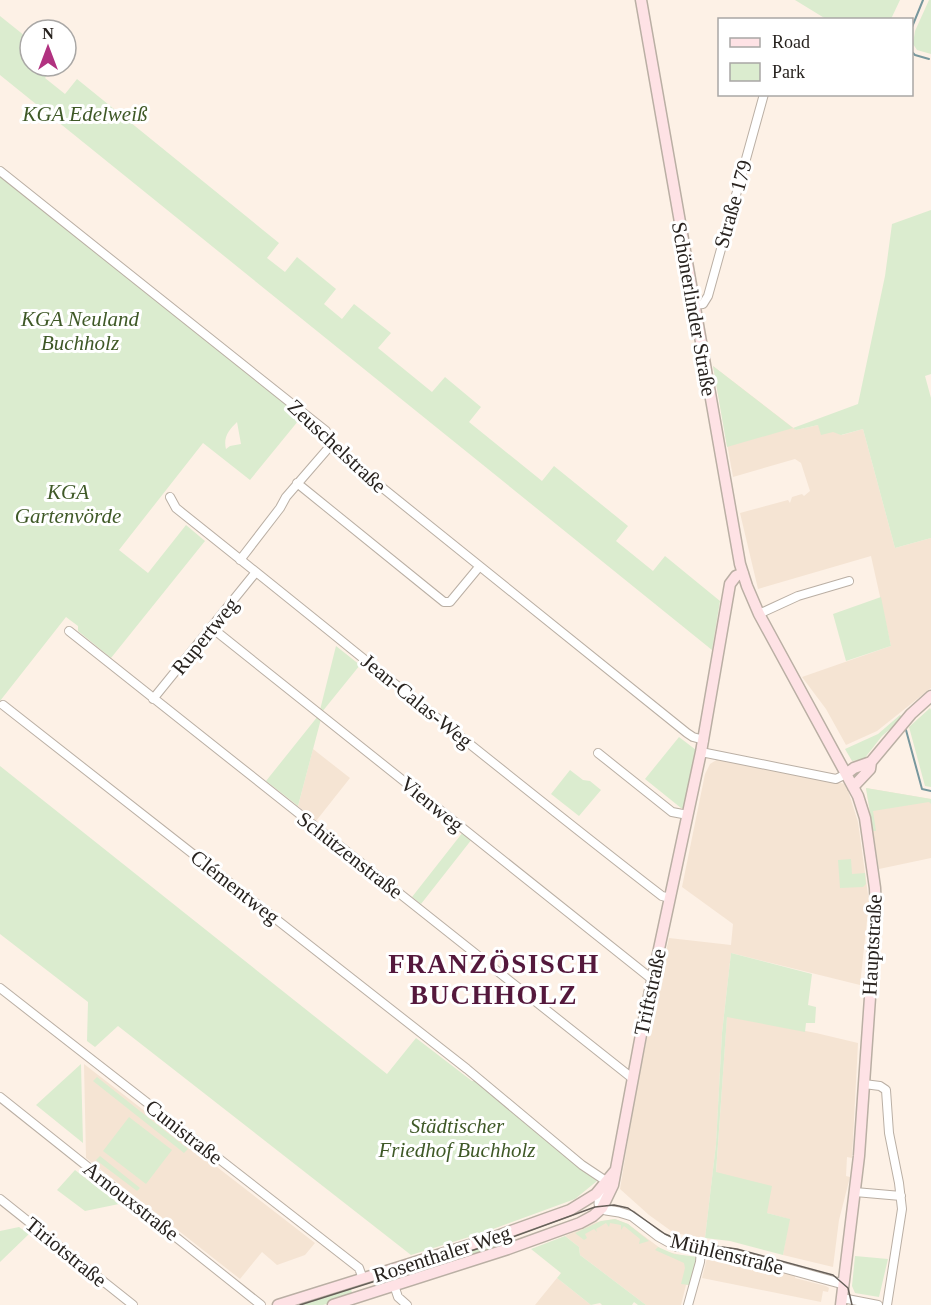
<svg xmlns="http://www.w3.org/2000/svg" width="931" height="1305" viewBox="0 0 931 1305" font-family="'Times New Roman',serif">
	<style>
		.built { fill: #f5e4d3 }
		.green { fill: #dbeccf; fill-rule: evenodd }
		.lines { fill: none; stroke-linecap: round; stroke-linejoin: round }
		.stream { stroke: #77979d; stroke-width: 2 }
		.minor-casing { stroke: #baafa4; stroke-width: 10 }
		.tertiary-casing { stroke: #baafa4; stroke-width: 11 }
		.secondary-casing { stroke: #baafa4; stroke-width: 13 }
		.minor { stroke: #fff; stroke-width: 8 }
		.tertiary { stroke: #fff; stroke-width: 9 }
		.secondary { stroke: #fee2e5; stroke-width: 10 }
		.tram { stroke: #665f59; stroke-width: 1.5 }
		.labels { text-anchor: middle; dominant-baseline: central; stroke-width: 6; stroke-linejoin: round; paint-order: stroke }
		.park-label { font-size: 21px; font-style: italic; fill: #3f5927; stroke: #fff }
		.street-label { font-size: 21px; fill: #28231f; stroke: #fff }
		.district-label { font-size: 27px; font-weight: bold; letter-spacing: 1.5px; fill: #54183c; stroke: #fff }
	</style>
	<rect width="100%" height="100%" fill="#fdf1e6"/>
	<path class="built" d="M713 366 796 430 818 425 842 435 863 429 895 548 931 538V688L877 731 846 745 826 709 802 677 891 646 871 556 758 589 740 513 788 500 790 503 792 497 802 494 804 496 810 491 801 463 795 459 733 477Z
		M313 749 350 778 316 821 298 806Z
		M718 759 846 784 858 822 869 902 860 985 731 953 722 1033 716 1144 705 1238 674 1233 649 1215 620 1189 637 1084 669 938 731 945 733 924 682 887 705 774 710 764Z
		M866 788 931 799V858L879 869Z
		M727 1016 816 1033 858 1043 852 1158 847 1157 846 1176 850 1177 839 1220 833 1267 783 1255 789 1219 767 1213 716 1173Z
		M84 1064 315 1243 305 1255 277 1265 262 1252 240 1279 86 1158Z
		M615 1219 628 1224 664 1251 698 1259 690 1285H686L681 1305H646L580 1255 579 1247 565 1236 597 1222Z
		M707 1258 743 1264 745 1261 757 1264V1267L779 1273 780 1270 795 1274V1278L826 1286 829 1288 828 1292 823 1291 821 1302 702 1278Z
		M557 1278 591 1305H535Z"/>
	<path class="green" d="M795 0H900L891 19H826Z
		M929 0H931V54L917 50 913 44 915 31Z
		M0 16 30 40V66H54L45 78 65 94 77 79 279 243 267 258 285 272 297 257 336 289 324 304 342 319 354 304 391 333 378 348 432 392 445 377 481 407 469 422 542 481 554 466 628 526 616 541 653 571 665 556 720 601 712 650 0 75Z
		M0 174 303 415 250 480 203 443 119 550 148 573 186 525 205 541 111 658 78 631V626L66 617 0 701ZM237 422 241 444 230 446 226 449C223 437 229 430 237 422Z
		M931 210V374L925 376 931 398V538L895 548 863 429 841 435 833 432 821 435 818 425 796 430 793 428 727 447 713 366 793 428 858 404 885 276 892 224Z
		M881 597 891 646 846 661 833 614Z
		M336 646 360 665 322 712 320 710Z
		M930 708 931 710V787L925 786 909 727Z
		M900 715 903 718 882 736 864 759 852 761 845 749 878 734Z
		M318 716 321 719 298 806 266 781Z
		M679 737 696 750 684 808H681L645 779Z
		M0 766 387 1074 416 1038 472 1081H476L597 1181 575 1199 485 1232 411 1255 118 1026 95 1047 87 1041 88 1002 0 934Z
		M570 770 583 780 590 781 601 790 579 816 551 794Z
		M866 788 931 799V804L929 802 873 811 876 831H873Z
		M463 832 472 839 421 904 412 897Z
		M851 859 852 874 865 873 866 884 863 887 840 888 838 860Z
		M731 953 812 974 808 1005 816 1007 815 1023H806L805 1032 727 1017 716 1172 772 1186 767 1213 790 1219 783 1255 730 1241 705 1238 716 1144 722 1033Z
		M81 1064 83 1143 36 1105Z
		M97 1077 188 1149 184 1153 93 1081Z
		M129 1117 172 1150 146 1184 103 1151Z
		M100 1156 140 1188 137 1191 96 1160Z
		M75 1170 119 1204 85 1211 57 1190Z
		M615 1219 628 1224 649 1241 639 1244 640 1239 624 1226 621 1230V1225L610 1223 609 1227 606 1223 596 1229 597 1232 594 1229 585 1234 587 1238 584 1240 575 1233 601 1221Z
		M19 1227 29 1234 0 1262V1231Z
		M505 1236 509 1246 405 1280 401 1270Z
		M565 1236 579 1247 580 1255 646 1305H638L634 1302 632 1305H602L600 1303 591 1305 557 1278 561 1273 531 1249Z
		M658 1247 674 1254 698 1257 690 1285 681 1284 685 1268 684 1263 655 1250Z
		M855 1256 888 1259 879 1297 855 1293 852 1286Z
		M350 1286 353 1296 323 1305H292Z"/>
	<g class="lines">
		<path class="stream" d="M912 27 923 0
			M912 52 915 55 929 59
			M906 730 922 789 931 791"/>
		<g class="minor-casing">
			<path id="minor" d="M0 171 326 431 333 448 687 733 693 737 704 740
				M694 305 703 304 708 296 764 94
				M297 483 444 602H450L479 567
				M170 497 176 508C338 637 498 769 662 896L670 898
				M240 560 280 508 286 497 331 445
				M759 614 798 596 849 581
				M212 628 653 980
				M69 631 632 1078
				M153 699 256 572
				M3 705 467 1069 582 1165 609 1183
				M701 752 836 779 846 774
				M598 753 672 812 688 815
				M0 988 359 1268 363 1279
				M864 1084 880 1086 886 1090 889 1133 899 1183 902 1209 887 1305
				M0 1097 261 1305
				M855 1192 901 1196
				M0 1199 133 1305
				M394 1285 398 1297 407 1305
				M842 1298 878 1305
				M688 1305 700 1262 701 1250"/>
		</g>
		<g class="tertiary-casing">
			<path id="tertiary" d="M600 1190 599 1204 606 1210 619 1212 632 1216 658 1236 676 1246 730 1253 843 1284"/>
		</g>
		<g class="secondary-casing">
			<path id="secondary" d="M641 0 740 564 747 586 759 614 858 796 865 818 875 888 876 911 859 1156 841 1305
				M846 774 854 768 871 762
				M853 787 870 769 871 762 911 714 931 696
				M278 1305 486 1240 570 1210 596 1194 615 1171
				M333 1305 508 1249 580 1223 593 1216 602 1208 613 1185 643 1024 701 752 730 584 736 576 743 573"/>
		</g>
		<use href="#minor" class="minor"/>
		<use href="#tertiary" class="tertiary"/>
		<use href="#secondary" class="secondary"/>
		<path class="tram" d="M300 1305 502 1241 595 1207 614 1205 628 1208 665 1234 684 1242 737 1249 833 1275 848 1288 852 1305"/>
	</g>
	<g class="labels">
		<g class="park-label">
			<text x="85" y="114">KGA Edelweiß</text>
			<text x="80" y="319">KGA Neuland<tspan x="80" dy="24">Buchholz</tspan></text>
			<text x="68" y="492">KGA<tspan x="68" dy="24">Gartenvörde</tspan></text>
			<text x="457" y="1126">Städtischer<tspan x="457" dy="24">Friedhof Buchholz</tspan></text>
		</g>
		<g class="street-label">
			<text transform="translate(733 204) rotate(-74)">Straße 179</text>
			<text transform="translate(694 309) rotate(80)">Schönerlinder Straße</text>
			<text transform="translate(337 446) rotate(43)">Zeuschelstraße</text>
			<text transform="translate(205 636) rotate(-51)">Rupertweg</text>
			<text transform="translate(417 701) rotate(39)">Jean-Calas-Weg</text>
			<text transform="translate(432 804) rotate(39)">Vienweg</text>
			<text transform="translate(350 855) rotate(38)">Schützenstraße</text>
			<text transform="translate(235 887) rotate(38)">Clémentweg</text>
			<text transform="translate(872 945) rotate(-87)">Hauptstraße</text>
			<text transform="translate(650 992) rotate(-78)">Triftstraße</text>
			<text transform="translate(184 1132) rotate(38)">Cunistraße</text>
			<text transform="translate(131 1201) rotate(38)">Arnouxstraße</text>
			<text transform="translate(66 1252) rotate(39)">Tiriotstraße</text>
			<text transform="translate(442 1254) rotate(-18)">Rosenthaler Weg</text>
			<text transform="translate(727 1254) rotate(14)">Mühlenstraße</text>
		</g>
		<g class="district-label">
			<text x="494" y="964">FRANZÖSISCH<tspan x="494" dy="31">BUCHHOLZ</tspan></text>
		</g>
	</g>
	<rect x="718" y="18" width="195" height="78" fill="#ffffff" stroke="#a9a7a5" stroke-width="1.5"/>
	<rect x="730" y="38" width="30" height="9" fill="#fee2e5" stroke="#a9a7a5" stroke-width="1.5"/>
	<text x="772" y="48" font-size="18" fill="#28231f">Road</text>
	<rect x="730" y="63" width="30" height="18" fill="#dbeccf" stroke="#a9a7a5" stroke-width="1.5"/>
	<text x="772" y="78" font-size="18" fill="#28231f">Park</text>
	<g transform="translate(48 48)"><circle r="28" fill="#ffffff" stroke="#a9a7a5" stroke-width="1.5"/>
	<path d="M0-4.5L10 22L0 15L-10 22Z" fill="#b13280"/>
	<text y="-9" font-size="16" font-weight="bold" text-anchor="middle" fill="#28231f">N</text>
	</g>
</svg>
